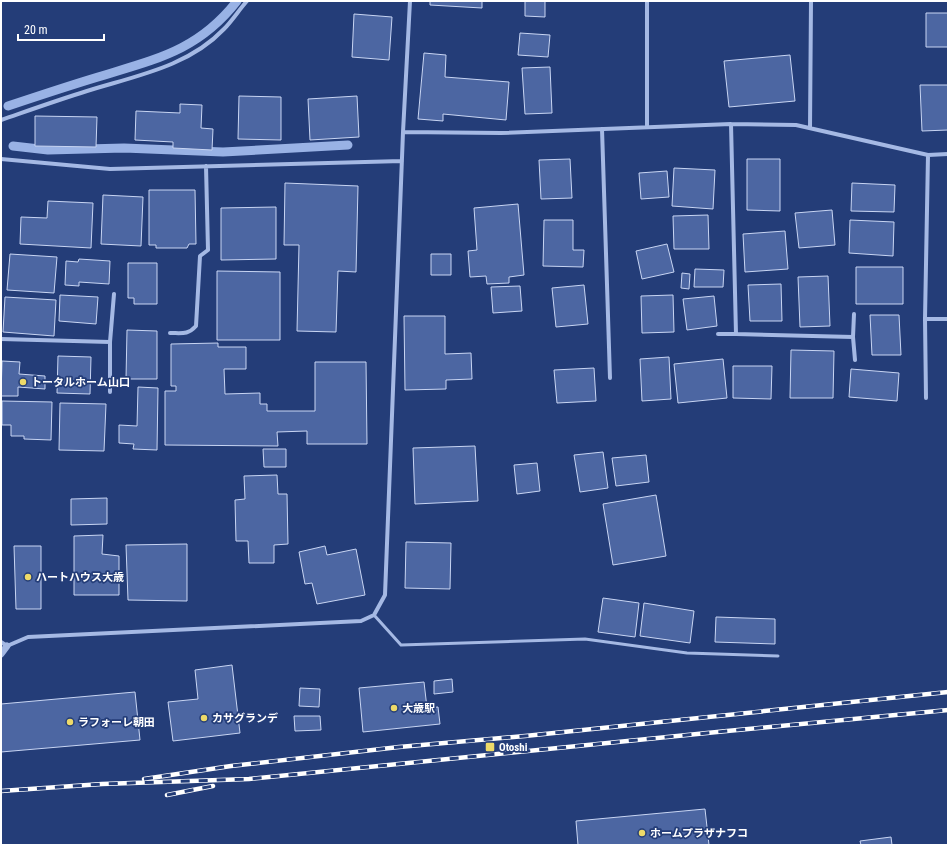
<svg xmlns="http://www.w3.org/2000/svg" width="949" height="846" viewBox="0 0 949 846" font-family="'Roboto Condensed','Noto Sans JP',sans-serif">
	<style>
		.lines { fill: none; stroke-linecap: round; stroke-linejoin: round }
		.stream { stroke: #99b2e5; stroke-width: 9 }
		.building { fill: #4c66a2; stroke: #c8d5f3 }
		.service { stroke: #a5b9e4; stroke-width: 3 }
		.minor { stroke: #a5b9e4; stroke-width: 4 }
		.tertiary { stroke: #a5b9e4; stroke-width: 7 }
		.rail-casing { stroke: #fff; stroke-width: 4.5 }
		.rail { stroke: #243d78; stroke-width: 3; stroke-dasharray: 9; stroke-linecap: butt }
		.poi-dot { fill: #eeda69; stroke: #243d78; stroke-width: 1.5 }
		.labels { text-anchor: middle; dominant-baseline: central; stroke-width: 3.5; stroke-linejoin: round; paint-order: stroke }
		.poi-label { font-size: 11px; font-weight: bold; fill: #fff; stroke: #243d78; text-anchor: start }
	</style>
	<rect width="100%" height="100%" fill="#243d78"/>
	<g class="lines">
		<path class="stream" d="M8 106C38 96 68 86 98 77 156 59 198 51 237 1
			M13 146 48 150 124 148 223 152 348 145"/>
	</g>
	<path class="building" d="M430 1H482V8L430 5Z
		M525 1H545V17L525 16Z
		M926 13H948V47H926Z
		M354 14 392 17 389 60 352 57Z
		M520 33 550 35 548 57 518 55Z
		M424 53 446 55 445 77 509 82 506 120 443 114V121L418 119Z
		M790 55 795 101 729 107 724 61Z
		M550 67 552 113 525 114 522 68Z
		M920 85H948V130L922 131Z
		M239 96 281 97V140L238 139Z
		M357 96 359 137 310 140 308 99Z
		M180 104 202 105 201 128 213 129 212 150 173 148V142L135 140 136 111 180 113Z
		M35 116 97 117 96 147 35 146Z
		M570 159 572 198 541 199 539 160Z
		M747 159H780V211L747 210Z
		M674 168 715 170 713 209 672 206Z
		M667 171 669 197 641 199 639 173Z
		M285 183 358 186 356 272 338 271 336 332 297 331 299 245H284Z
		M852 183 895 185 894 212 851 211Z
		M149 190H195L196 244H189L187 248H156V245H149Z
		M103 195 143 197 141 246 101 244Z
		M48 201 93 203 91 248 20 244 21 217 47 218Z
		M518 204 524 275 509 277V283L487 284 486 276 470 277 468 251 477 250 474 208Z
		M276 207V259L221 260V208Z
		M832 210 835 245 799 248 795 213Z
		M708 215 709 249H674L673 216Z
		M544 220H573V250H584L583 267 543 266Z
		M850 220 894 222 893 256 849 253Z
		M785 231 788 269 745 272 743 234Z
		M667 244 674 272 642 279 636 251Z
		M10 254 57 257 54 293 7 290Z
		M431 254H451V275H431Z
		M79 259 110 261 109 284 79 282V286L65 285 66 261 78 262Z
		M128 263H157V304H134V298H128Z
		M856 267H903V304H856Z
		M695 269 724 270 723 287H694Z
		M217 271 280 272V340H217Z
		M682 273 690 274 689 289 681 288Z
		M828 276 830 326 800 327 798 277Z
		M781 284 782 321H750L748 285Z
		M584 285 588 324 556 327 552 288Z
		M520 286 522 311 493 313 491 287Z
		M60 295 98 297 96 324 59 321Z
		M673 295 674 332 642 333 641 296Z
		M714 296 717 326 687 330 683 299Z
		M5 297 56 300 54 336 3 332Z
		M870 315H899L901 355H872Z
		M404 316H445V354L471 353 472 379 446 380V389L405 390Z
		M127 330 157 331V379H126Z
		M218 343V347H246V369H224L225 394 260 393V404H267V411H315V362H366L367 444H307V431L277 432 278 446 165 445V391H176V386H171V344Z
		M791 350 834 351 833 398H790Z
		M58 356 91 357 90 394 57 393Z
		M669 357 671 399 642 401 640 359Z
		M723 359 727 398 678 403 674 364Z
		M2 361 20 362 19 374 45 376V389L18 387V396H1Z
		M733 366H772L771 399 733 398Z
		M594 368 596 401 557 403 554 370Z
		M851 369 899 373 897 401 849 397Z
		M138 387 158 388 157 450 133 449 134 444 119 443V425L137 426Z
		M2 401 52 402 51 440 24 439V436H11V425H2Z
		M60 403 106 404 104 451 59 450Z
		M475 446 478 501 415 504 413 448Z
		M263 449H286V467H264Z
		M603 452 608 488 580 492 574 455Z
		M646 455 649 482 616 486 612 458Z
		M537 463 540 491 517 494 514 465Z
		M277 475 278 494H287L288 544 274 545V563H249L248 541H236L235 500 245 499 244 476Z
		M656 495 666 556 613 565 603 504Z
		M107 498V524L71 525V499Z
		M103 535 102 554 119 556V595H74V536Z
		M406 542 451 543 450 589 405 588Z
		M187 544V601L128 600 126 545Z
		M14 546H41V609H16Z
		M325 546 327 555 356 549 365 595 317 604 312 583 305 584 299 552Z
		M603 598 639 603 635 637 598 632Z
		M644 603 694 611 690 643 640 636Z
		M716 617 775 619V644L715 642Z
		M232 665 240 733 173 741 168 702 198 699 195 670Z
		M452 679 453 692 434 694V681Z
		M424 682 427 708 438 707 440 724 363 732 359 688Z
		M300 688 320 689 319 707 299 706Z
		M135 692 140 740 1 752V704Z
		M294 716H320L321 730 295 731Z
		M705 809 709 845H578L576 821Z
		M891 837 892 845H861L860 841Z"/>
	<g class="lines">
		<path class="service" d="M374 615 401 645 585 639 687 653 778 656"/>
		<path class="minor" d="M647 1V127
			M1 120C30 110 58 100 87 91 135 76 188 67 224 29 232 21 239 10 247 1
			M810 128 811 1
			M602 129 610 378
			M403 132 501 133 731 124 796 125 928 155 948 154
			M1 159 110 169 402 161
			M925 319H948
			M170 333C182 333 188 335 196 326L200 256 208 250 206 166
			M718 334H736L731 124
			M736 334 853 337 855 360
			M853 337 854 314
			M1 339 110 342V392
			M110 342 114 294
			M926 398 925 319 928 155
			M1 642 7 646 28 637 361 621 374 615 385 595 403 132 410 1"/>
		<path class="tertiary" d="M1 654 7 646"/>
		<g class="rail-casing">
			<path id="rail" d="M144 779 231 766 399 747 525 736 948 692
				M1 791 102 784 249 779 727 731 948 710
				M167 795 213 786"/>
		</g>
		<use href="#rail" class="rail"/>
	</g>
	<g class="poi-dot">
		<circle cx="23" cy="382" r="4"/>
		<circle cx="28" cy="577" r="4"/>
		<circle cx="394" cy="708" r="4"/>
		<circle cx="204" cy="718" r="4"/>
		<circle cx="70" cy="722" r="4"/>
		<rect x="485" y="742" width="10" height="10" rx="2"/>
		<circle cx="642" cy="833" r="4"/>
	</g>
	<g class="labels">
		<g class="poi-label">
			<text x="31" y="382">トータルホーム山口</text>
			<text x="36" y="577">ハートハウス大歳</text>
			<text x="402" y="708">大歳駅</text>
			<text x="212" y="718">カサグランデ</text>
			<text x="78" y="722">ラフォーレ朝田</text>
			<text x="499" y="747">Otoshi</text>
			<text x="650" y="833">ホームプラザナフコ</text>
		</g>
	</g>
	<rect width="949" height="846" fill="none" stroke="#ffffff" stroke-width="4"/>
	<path d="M18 34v6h86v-6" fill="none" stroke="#ffffff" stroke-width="2"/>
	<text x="24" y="34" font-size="12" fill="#ffffff" stroke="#243d78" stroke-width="3" paint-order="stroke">20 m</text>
</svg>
